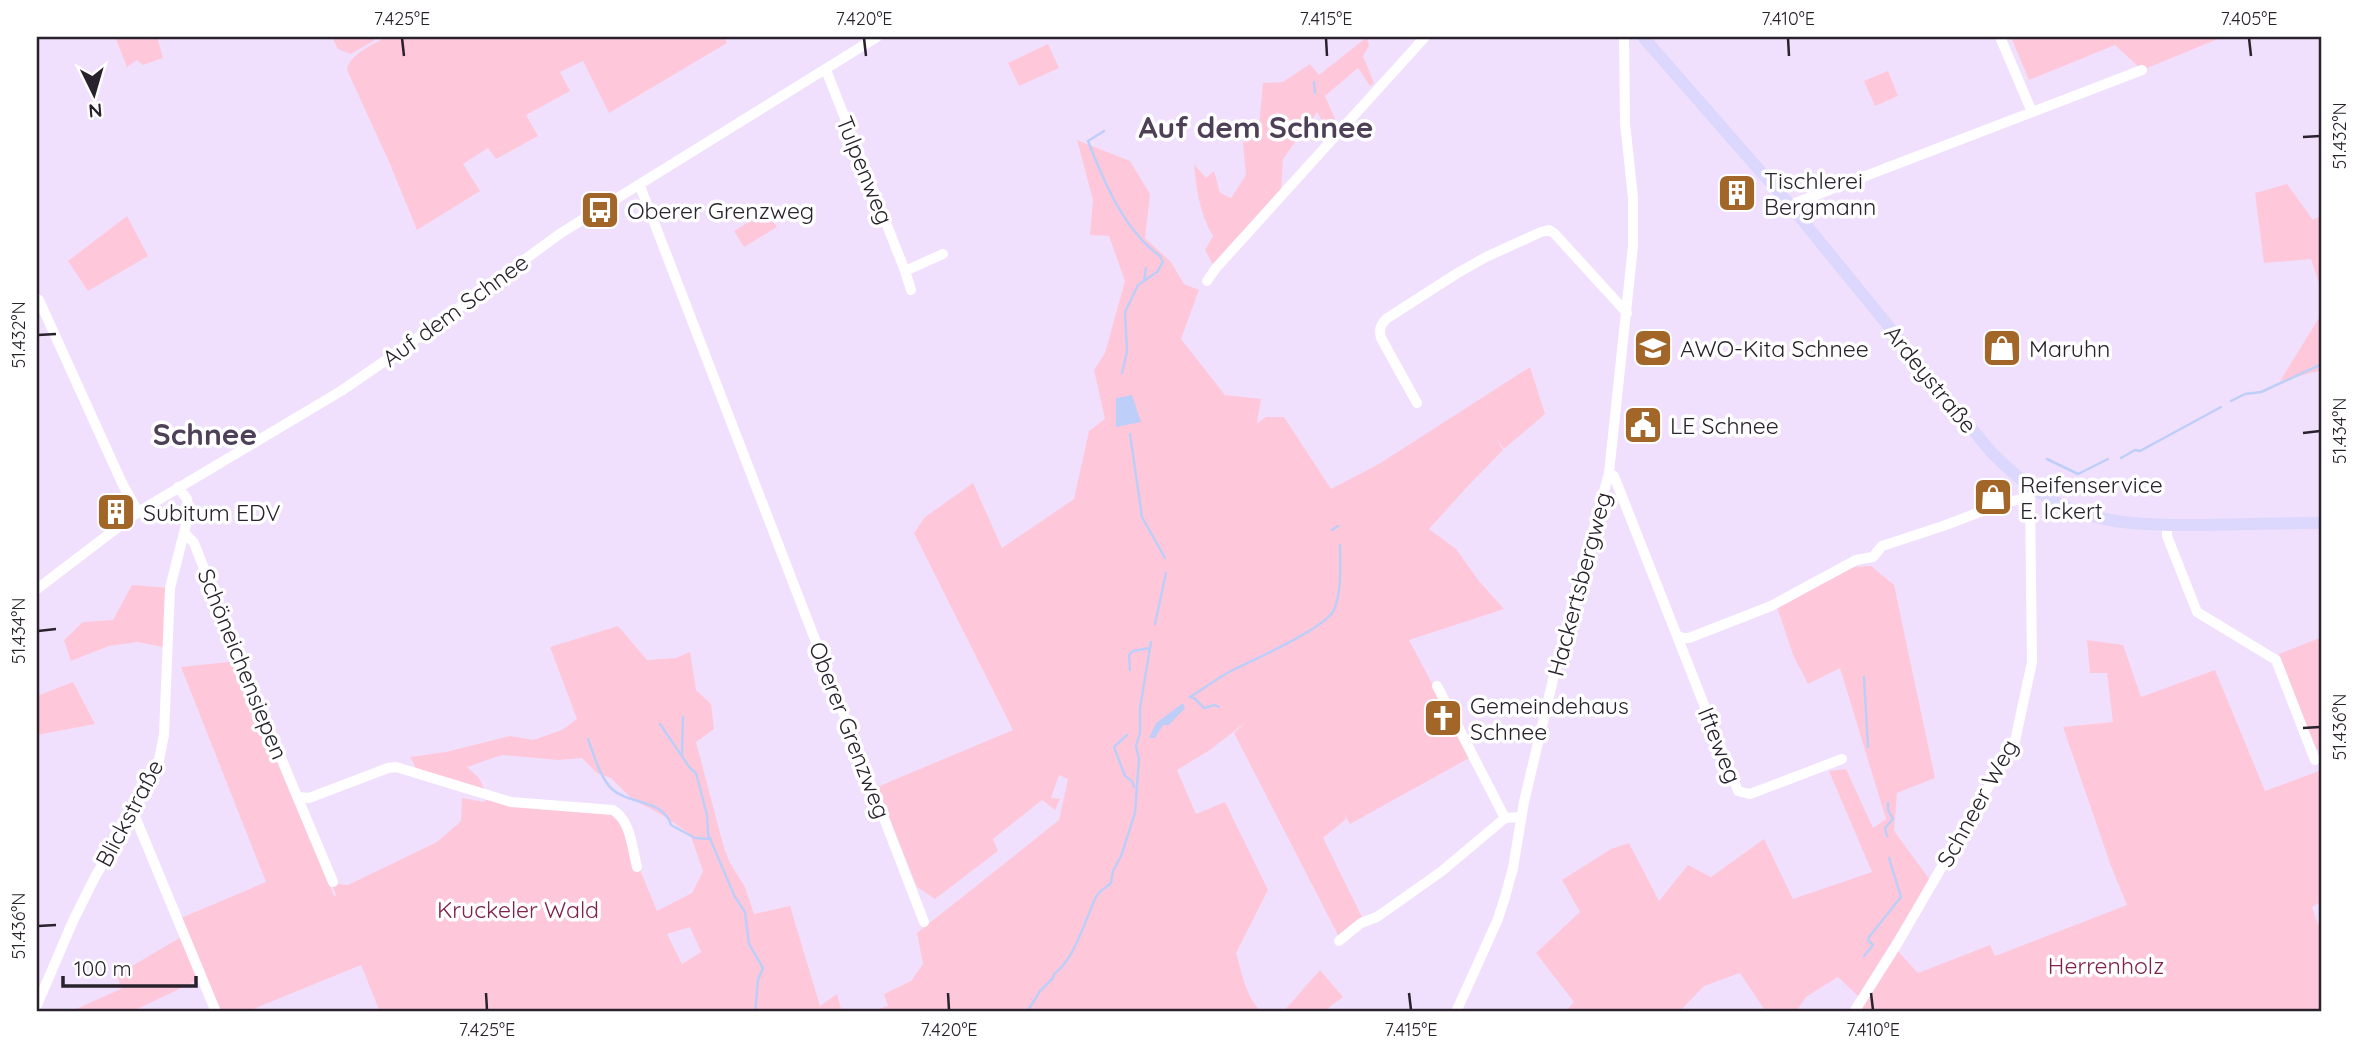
<svg xmlns="http://www.w3.org/2000/svg" width="2359" height="1049" viewBox="0 0 2359 1049" font-family="Quicksand,sans-serif">
	<style>
		.green { fill: #fec8da; fill-rule: evenodd }
		.water { fill: #bdcef8 }
		.lines { fill: none; stroke-linecap: round; stroke-linejoin: round }
		.stream { stroke: #bdcef8; stroke-width: 2.5 }
		.minor { stroke: #fff; stroke-width: 10 }
		.major { stroke: #dcd7fc; stroke-width: 12 }
		.ticks { fill: none; stroke: #29222d; stroke-width: 2.5 }
		.labels { text-anchor: middle; dominant-baseline: central; stroke-width: 7; stroke-linejoin: round; paint-order: stroke }
		.street-label { font-size: 23px; fill: #29222d; stroke: #fff }
		.poi-label { font-size: 23px; fill: #29222d; stroke: #fff; text-anchor: start }
		.park-label { font-size: 23px; fill: #7e214c; stroke: #fff }
		.district-label { font-size: 30px; font-weight: bold; fill: #4e4057; stroke: #fff }
		.neatline { fill: none; stroke: #29222d; stroke-width: 2.5 }
		.ticks-label { font-size: 18px; text-anchor: middle; fill: #29222d }
	</style>
	<rect width="100%" height="100%" fill="#f1e0fd"/>
	<path class="green" d="M115 37H157L163 58 143 65 137 60 127 67Z
		M332 37H373L375 40 351 54 338 49Z
		M386 37H724L727 43 609 113 583 61 560 72 570 91 526 115 538 136 496 159 488 148 463 164 480 191 417 230 390 164 347 70C349 54 373 45 386 37Z
		M1367 37 1369 46 1363 56 1374 83 1370 86 1358 68 1325 96 1339 128 1331 136 1317 112 1283 159 1281 191 1213 265 1205 250 1213 236C1200 215 1196 188 1194 164L1206 178 1214 171 1220 193 1231 198 1246 175 1243 143 1259 127 1263 83 1283 82 1310 64 1319 75Z
		M2011 37H2223L2142 70 2115 45 2029 80Z
		M1048 44 1059 68 1019 86 1008 63Z
		M1888 71 1898 96 1875 106 1864 81Z
		M1077 140 1130 161 1150 194 1145 238 1171 262 1184 284 1199 290 1181 339 1225 395 1261 399 1257 423 1266 417H1284L1331 489 1379 464 1530 367 1545 414 1504 449 1497 439 1503 450 1467 487 1429 529 1456 549 1479 581 1504 609 1409 640 1471 757 1350 824 1342 811 1346 819 1323 838 1362 917 1338 935 1234 733 1246 722 1210 750 1177 770 1196 814 1225 802 1268 890 1236 953C1242 973 1246 998 1262 1012H870L888 1006 884 994 911 981 923 964 917 933 1059 820 1068 779 1059 775 1051 798 1060 799 1055 810 1042 800 993 839 998 851 935 899 917 887 877 787 1013 730 914 533 925 517 973 483 1002 548 1074 499 1089 431 1105 419 1094 370 1105 353 1125 281 1109 236 1090 235 1093 200Z
		M2287 184 2313 220 2322 215V292L2311 259 2264 263 2255 193Z
		M767 211 777 227 744 247 734 231Z
		M127 216 148 256 88 291 68 261Z
		M2322 313V370L2280 381Z
		M1871 566 1894 585 1935 778 1897 793 1894 831 1930 880 1858 996 1838 977 1806 997 1796 1012H1766L1740 973 1704 986 1679 1012H1565L1574 1002 1536 953 1580 912 1562 880 1611 849 1629 843 1659 901 1688 865 1711 877 1764 839 1793 899 1872 872 1829 771 1846 769 1873 828 1886 819 1840 668 1808 684 1793 655 1777 607 1854 567Z
		M132 585 170 588 168 648 137 642 109 646 71 661 64 640 83 622 113 620Z
		M618 626 647 660 676 658 690 652 696 690 711 704 714 729 696 742 724 848 730 863 745 887 754 914 790 906 820 1006 837 994 842 1012H380L361 965 246 1012H221L181 918 266 882 181 667 238 661 334 896 336 895 330 880 336 884 348 885 437 842 461 821 462 798 485 802 486 798 586 810 618 816 657 911 692 893 703 871 690 834 662 815 632 799 611 778 597 773 582 758 558 760 502 755 467 767 479 778 486 793 416 768 410 757 446 752 510 736 533 740 562 730 577 719 550 647ZM690 927 701 952 682 964 667 934Z
		M2322 637V748L2316 750 2279 654Z
		M2087 640 2123 645 2141 697 2215 670 2265 791 2322 770V901L2312 907 2322 935V1012H1859L1897 950 1918 973 1990 945 1995 956 2127 905 2111 866 2063 727 2113 722 2107 673H2090Z
		M73 682 95 724 37 735V696Z
		M181 937 198 980 131 1012H69L121 989 117 975Z
		M1320 970 1343 997 1323 1012H1283Z"/>
	<path class="water" d="M1132 395 1141 422 1116 427V398Z
		M1183 703 1185 708 1169 725H1163L1155 738H1149L1156 723Z"/>
	<g class="lines">
		<path class="stream" d="M141 37V38
			M1314 82 1315 93
			M1104 131 1088 141C1104 182 1124 230 1160 256L1163 262 1157 272 1138 285 1125 312 1127 352 1122 373
			M1144 281 1146 268
			M2231 401 2245 394 2261 392 2322 364
			M1130 434 1142 517 1165 558
			M2121 458 2135 450 2140 451 2221 407
			M2047 459 2078 474 2108 459
			M1332 530 1338 526
			M1155 624 1166 573
			M1130 670 1129 655 1133 651 1150 648 1151 642
			M1864 677 1868 747
			M1219 707 1215 705 1204 708 1194 698 1190 697C1204 689 1217 678 1231 671 1251 661 1326 628 1334 610 1342 591 1340 566 1340 545
			M660 724 690 768 696 773 707 815 708 834 735 897 745 912 749 944 763 968 758 980 755 1012
			M1127 735 1114 747 1125 776 1132 781 1134 787
			M588 739C593 753 601 779 612 789 629 805 664 799 671 825L695 838 711 839
			M682 755 683 717
			M1887 836 1885 828 1893 819 1888 810V803
			M1864 956 1873 945 1868 940 1869 937 1901 897 1889 858
			M1027 1012 1040 991 1053 978 1054 974C1073 959 1079 936 1089 914 1091 908 1094 899 1098 894 1101 890 1107 887 1111 883L1113 871 1121 856 1135 813 1139 759 1136 746 1140 733V708L1150 648"/>
		<path class="minor" d="M2000 37 2032 112
			M826 70 905 271 943 254
			M640 186 924 922
			M1790 205 2142 70
			M905 271 911 290
			M1207 281 1216 268 1425 37
			M39 300 122 483 138 512
			M1417 403 1381 338C1379 329 1380 326 1386 319L1456 274 1486 257 1541 232 1549 230 1554 233 1627 313
			M1609 473 1614 476 1738 791 1750 794 1842 759
			M2167 525V536L2197 612 2276 660 2315 760
			M185 533 194 543 242 665 333 882
			M37 589 138 512 341 391 398 352 561 233 877 37
			M1677 635 1682 638H1689L1771 606 1856 560 1873 557 1882 546 1943 526 2004 503 2030 497
			M1437 686 1505 818
			M298 797 309 798 388 768 396 767 511 802 613 810C631 821 632 848 637 867
			M132 815 136 819 216 1012
			M1339 941 1361 923 1377 917 1442 871 1505 818 1521 817
			M37 1005 73 921 95 877 143 795 159 760 164 735 170 588 189 513 187 499 178 487
			M1456 1012 1498 919 1505 897 1513 868 1524 802 1556 667 1609 473 1633 246V198L1625 123 1624 37
			M1854 1012 1897 944 2015 741 2032 662 2030 497 2034 490"/>
		<path class="major" d="M1643 37 1790 205 1991 452C2060 522 2112 526 2205 525 2244 524 2283 523 2322 523"/>
	</g>
	<path class="ticks" d="M402 38 404 56M864 38 866 56M1326 38 1327 56M1788 38 1789 56M2249 38 2251 56M2303 137 2320 136M38 335 56 334M2303 433 2320 431M38 631 56 629M2303 728 2320 727M38 926 56 925M486 993 487 1010M948 993 949 1010M1409 993 1411 1010M1871 993 1873 1010"/>
	<defs>
		<g id="building-square" transform="scale(2.0125)"><rect x="-9" y="-9" width="18" height="18" rx="4" fill="#a26728" stroke="#fff"/><path d="M-4-6H4V6H1V3H-1V6H-4ZM-2.5-4.3h1.7v1.8h-1.7ZM.8-4.3h1.7v1.8H.8ZM-2.5-1h1.7V.8h-1.7ZM.8-1h1.7V.8H.8Z" fill="#fff"/></g>
		<g id="bus-square" transform="scale(2.0125)"><rect x="-9" y="-9" width="18" height="18" rx="4" fill="#a26728" stroke="#fff"/><path d="M-5-6H5V4H4V6H2V4H-2V6H-4V4H-5ZM-3.5-4V0h7V-4ZM-3.5 1.2v1.5H-2V1.2ZM2 1.2v1.5H3.5V1.2Z" fill="#fff"/></g>
		<g id="school-square" transform="scale(2.0125)"><rect x="-9" y="-9" width="18" height="18" rx="4" fill="#a26728" stroke="#fff"/><path d="M0-5L7-2L0 1L-7-2ZM-4 1L0 2.5L4 1V4Q0 6-4 4Z" fill="#fff"/></g>
		<g id="shop-square" transform="scale(2.0125)"><rect x="-9" y="-9" width="18" height="18" rx="4" fill="#a26728" stroke="#fff"/><path d="M-5-2.5h2.3a2.7 3.5 0 0 1 5.4 0H5L5.5 6h-11ZM-1.5-2.5h3a1.5 2.3 0 0 0-3 0Z" fill="#fff"/></g>
		<g id="civic-square" transform="scale(2.0125)"><rect x="-9" y="-9" width="18" height="18" rx="4" fill="#a26728" stroke="#fff"/><path d="M-.6-6.5H3V-4.5H.6V-3L4-1V1h2V6H-6V1h2V-1L-.6-3ZM-1.2 2.5V6h2.4V2.5Z" fill="#fff"/></g>
		<g id="church-square" transform="scale(2.0125)"><rect x="-9" y="-9" width="18" height="18" rx="4" fill="#a26728" stroke="#fff"/><path d="M-1.2-6h2.4v3.5h3.3v2.4h-3.3V6h-2.4V-.1h-3.3v-2.4h3.3Z" fill="#fff"/></g>
	</defs>
	<g fill-rule="evenodd">
		<use href="#building-square" x="1737" y="193"/>
		<use href="#bus-square" x="600" y="210"/>
		<use href="#school-square" x="1653" y="348"/>
		<use href="#shop-square" x="2002" y="348"/>
		<use href="#civic-square" x="1643" y="425"/>
		<use href="#shop-square" x="1993" y="497"/>
		<use href="#building-square" x="116" y="512"/>
		<use href="#church-square" x="1443" y="718"/>
	</g>
	<g class="labels">
		<g class="street-label">
			<text transform="translate(865 170) rotate(68)">Tulpenweg</text>
			<text transform="translate(455 310) rotate(-36)">Auf dem Schnee</text>
			<text transform="translate(1931 379) rotate(51)">Ardeystraße</text>
			<text transform="translate(1579 584) rotate(-75)">Hackertsbergweg</text>
			<text transform="translate(243 664) rotate(68)">Schöneichensiepen</text>
			<text transform="translate(850 730) rotate(69)">Oberer Grenzweg</text>
			<text transform="translate(1720 745) rotate(68)">Ifteweg</text>
			<text transform="translate(1977 803) rotate(-61)">Schneer Weg</text>
			<text transform="translate(129 813) rotate(-62)">Blickstraße</text>
		</g>
		<g class="poi-label">
			<text x="1764" y="180">Tischlerei<tspan x="1764" dy="26">Bergmann</tspan></text>
			<text x="627" y="210">Oberer Grenzweg</text>
			<text x="1680" y="348">AWO-Kita Schnee</text>
			<text x="2029" y="348">Maruhn</text>
			<text x="1670" y="425">LE Schnee</text>
			<text x="2020" y="484">Reifenservice<tspan x="2020" dy="26">E. Ickert</tspan></text>
			<text x="143" y="512">Subitum EDV</text>
			<text x="1470" y="705">Gemeindehaus<tspan x="1470" dy="26">Schnee</tspan></text>
		</g>
		<g class="park-label">
			<text x="518" y="909">Kruckeler Wald</text>
			<text x="2106" y="965">Herrenholz</text>
		</g>
		<g class="district-label">
			<text x="1256" y="127">Auf dem Schnee</text>
			<text x="205" y="434">Schnee</text>
		</g>
	</g>
	<rect width="2359" height="1049" fill="none" stroke="#ffffff" stroke-width="77"/>
	<g transform="translate(94 94) rotate(175)" stroke="#ffffff" stroke-width="5" paint-order="stroke">
	<path d="M0-5L12 26L0 18L-12 26Z" fill="#29222d"/>
	<text y="-10" font-size="19" font-weight="bold" text-anchor="middle" fill="#29222d">N</text>
	</g>
	<path d="M63 976v10h133v-10" fill="none" stroke="#29222d" stroke-width="3.5"/>
	<text x="74" y="976" font-size="21" fill="#29222d" stroke="#ffffff" stroke-width="5" paint-order="stroke">100 m</text>
	<rect x="38" y="38" width="2282" height="972" class="neatline"/>
	<g class="ticks-label">
		<text x="402" y="25">7.425°E</text>
		<text x="864" y="25">7.420°E</text>
		<text x="1326" y="25">7.415°E</text>
		<text x="1788" y="25">7.410°E</text>
		<text x="2249" y="25">7.405°E</text>
		<text transform="translate(2340 136) rotate(-90)" y="6">51.432°N</text>
		<text transform="translate(19 335) rotate(-90)" y="6">51.432°N</text>
		<text transform="translate(2340 431) rotate(-90)" y="6">51.434°N</text>
		<text transform="translate(19 631) rotate(-90)" y="6">51.434°N</text>
		<text transform="translate(2340 727) rotate(-90)" y="6">51.436°N</text>
		<text transform="translate(19 926) rotate(-90)" y="6">51.436°N</text>
		<text x="487" y="1036">7.425°E</text>
		<text x="949" y="1036">7.420°E</text>
		<text x="1411" y="1036">7.415°E</text>
		<text x="1873" y="1036">7.410°E</text>
	</g>
</svg>
